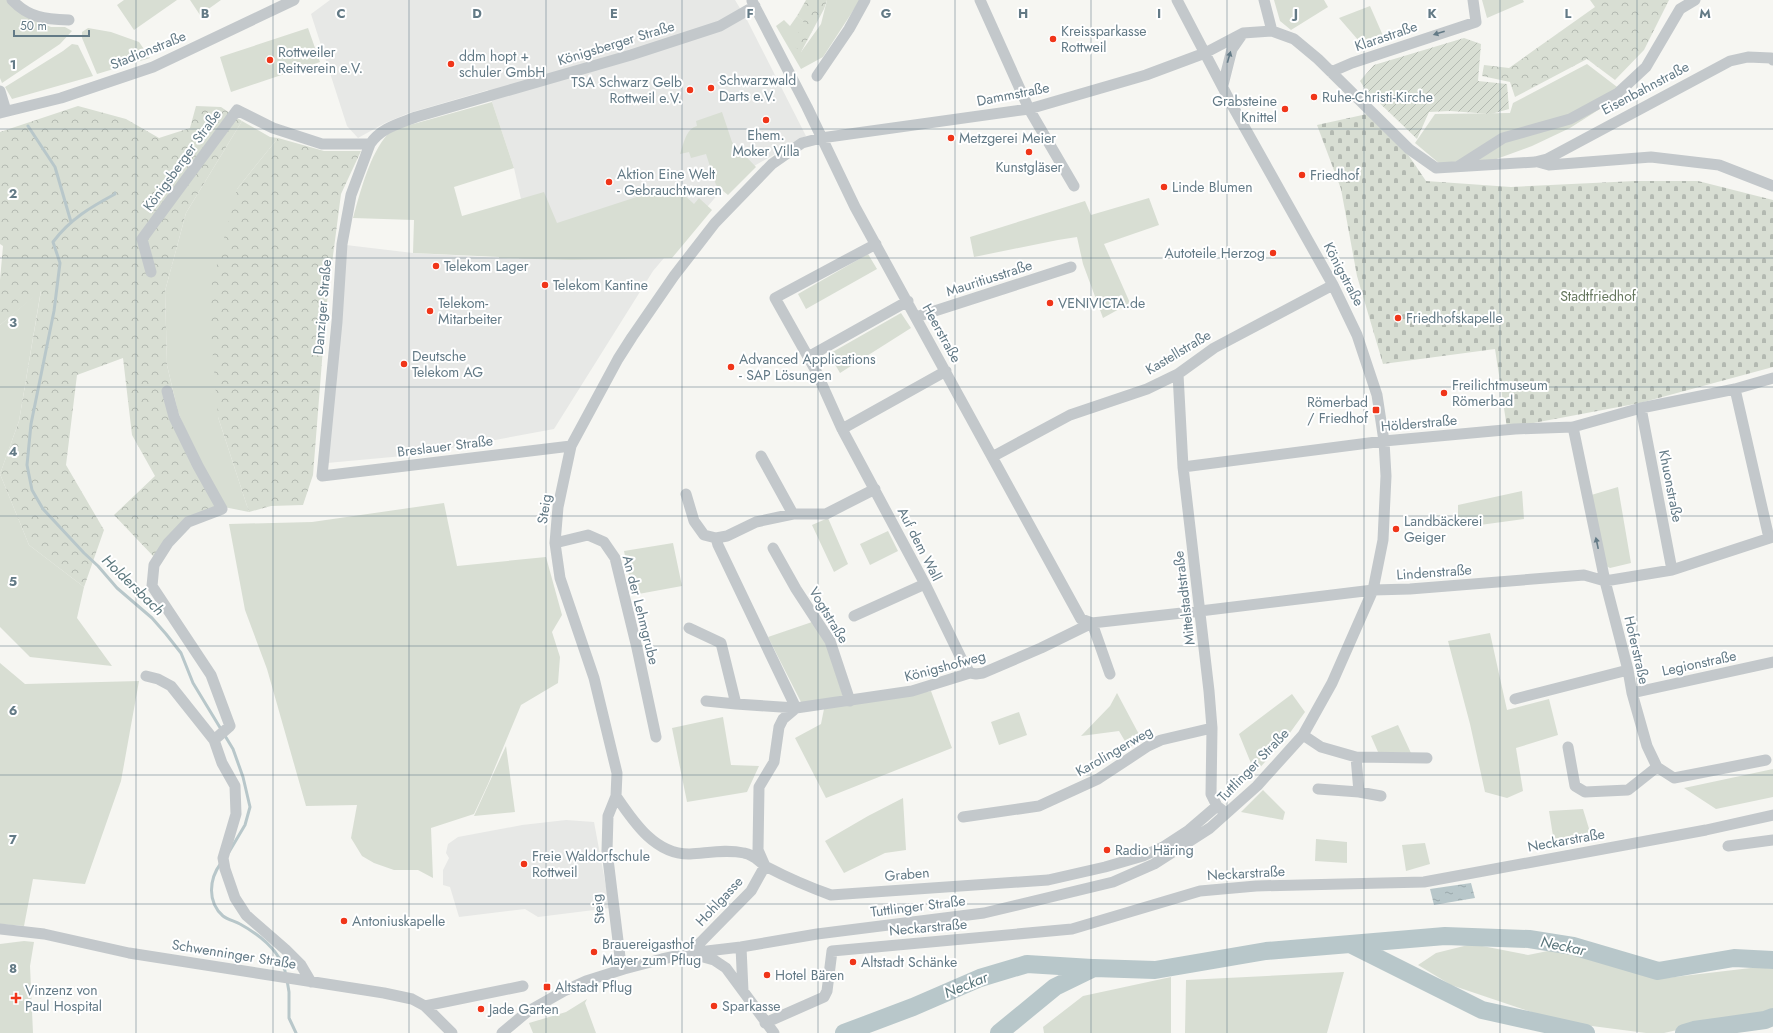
<svg xmlns="http://www.w3.org/2000/svg" width="1773" height="1033" viewBox="0 0 1773 1033" font-family="Jost,sans-serif">
	<style>
		.built { fill: #e7e8e6 }
		.green { fill: #d8ded3 }
		.forest { fill: url(#forest-crowns) }
		.cemetery { fill: url(#cemetery-stones) }
		.garden { fill: url(#garden-furrows) }
		.water { fill: url(#water-ripples) }
		.lines { fill: none; stroke-linecap: round; stroke-linejoin: round }
		.stream { stroke: #b8c7ca; stroke-width: 3 }
		.river { stroke: #b8c7ca; stroke-width: 18 }
		.minor { stroke: #c3c8cb; stroke-width: 11 }
		.oneway { fill: #637a86 }
		.grid { fill: none; stroke: #637a86; stroke-width: 1; stroke-opacity: 0.55 }
		.poi-dot { fill: #f03519; stroke: #fff; stroke-width: 1.5 }
		.labels { text-anchor: middle; dominant-baseline: central; stroke-width: 4; stroke-linejoin: round; paint-order: stroke }
		.poi-label { font-size: 14px; fill: #637a86; stroke: #fff; text-anchor: start }
		.street-label { font-size: 14px; fill: #637a86; stroke: #fff }
		.park-label { font-size: 14px; fill: #66775e; stroke: #fff }
		.water-label { font-size: 15px; font-style: italic; fill: #5a767c; stroke: #fff }
		.grid-label { font-size: 13px; text-anchor: middle; font-weight: bold; fill: #637a86; stroke: #fff; stroke-width: 4; stroke-linejoin: round; paint-order: stroke }
	</style>
	<defs>
		<pattern id="forest-crowns" width="20" height="18" patternUnits="userSpaceOnUse"><rect width="20" height="18" fill="#d8ded3"/><path d="M2 6a3 3 0 1 1 6 0M12 15a3 3 0 1 1 6 0" fill="none" stroke="#b3b9b1"/></pattern>
		<pattern id="cemetery-stones" width="16" height="16" patternUnits="userSpaceOnUse"><rect width="16" height="16" fill="#d8ded3"/><path d="M2 7V4a2 2 0 0 1 4 0v3zM10 15v-3a2 2 0 0 1 4 0v3z" fill="#b3b9b1"/></pattern>
		<pattern id="garden-furrows" width="10" height="10" patternUnits="userSpaceOnUse"><rect width="10" height="10" fill="#d8ded3"/><path d="M-1 1l2-2M0 10L10 0M9 11l2-2" fill="none" stroke="#b3b9b1"/></pattern>
		<pattern id="water-ripples" width="26" height="14" patternUnits="userSpaceOnUse"><rect width="26" height="14" fill="#b8c7ca"/><path d="M2 4q2-2 4 0t4 0M15 11q2-2 4 0t4 0" fill="none" stroke="#99a7aa"/></pattern>
	</defs>
	<rect width="100%" height="100%" fill="#f6f6f2"/>
	<path class="built" d="M330 0H735L747 20 806 136 730 180 653 271 554 429 414 455 327 463 346 245 413 253 519 259 521 199 514 168 488 90 409 113 385 123 358 138 347 126 311 14Z
		M566 820 594 822 610 908 538 917 525 909 459 917 450 887 443 885V870L449 858 446 853 448 844 458 837 522 825Z"/>
	<path class="green" d="M0 0H7L31 19 51 27H65L72 31 60 44 2 83 0 78Z
		M124 0H177L134 30 117 5Z
		M190 0H221L200 15Z
		M827 0H860L823 57 801 69 776 26 784 20 790 26 797 16 806 23 801 52 821 24Z
		M1274 0H1324L1328 7 1291 30 1280 21Z
		M1482 0H1523L1524 2 1487 18Z
		M1370 6 1384 38 1365 48 1339 18Z
		M88 28 111 32 139 42 150 58 97 74 82 38V32Z
		M308 28 320 62 231 92 220 57Z
		M72 44 78 45 93 76 12 99 5 87 63 51Z
		M1587 64 1625 93 1570 128 1532 146 1491 161 1440 164 1415 143 1435 114 1510 113 1513 103Z
		M492 102 514 168 454 187 462 216 544 192 557 223 661 189 664 198 681 192 694 204 699 198 712 210 672 258 572 260 499 258V257L413 253 414 220 353 218C360 193 370 153 388 134 391 132 396 130 399 128Z
		M722 112 732 142 756 167 728 195 716 185 706 154 691 158 689 152 680 154C684 143 686 129 697 126L696 121Z
		M242 121 270 137 278 138 237 189 218 417 249 512 224 507 201 466 178 412 167 365 165 291 186 213Z
		M1149 198 1159 225 1104 244 1130 303 1103 318 1083 264 1077 237 1058 240 974 257 970 237 1085 201 1091 215Z
		M868 254 877 269 806 309 798 294Z
		M41 290 19 421 0 474 29 545 84 587 77 618 112 666 30 657 0 627V325Z
		M901 313 911 328 840 373 829 354Z
		M1618 487 1631 563 1610 568 1604 565 1588 496Z
		M1522 491 1524 519 1458 528V505Z
		M444 503 457 566 546 557 562 615 552 632 560 657 558 683 521 705 488 784 474 814 431 828 433 878 418 870H394L374 863 362 856 351 838 357 805 306 806 267 669 245 610 229 524 312 522Z
		M828 518 848 564 834 572 812 525Z
		M888 531 898 551 870 565 860 544Z
		M673 543 682 586 633 595 624 551Z
		M815 621 826 642 843 696 802 704 768 637Z
		M1490 633 1507 710 1549 699 1558 735 1516 748 1523 791 1507 798 1485 792 1470 724 1448 641Z
		M0 663 25 684 139 681 121 781 85 884 33 879 24 926 0 924Z
		M931 691 952 748 826 798 795 738 821 724 824 709Z
		M1117 693 1142 740 1129 748 1119 731 1081 736 1110 706Z
		M1292 694 1305 712 1284 741 1255 773 1239 734Z
		M1019 712 1027 735 999 745 991 722Z
		M723 717 731 765 759 766 747 792 687 802 672 728Z
		M1398 725 1411 753 1378 752 1371 736Z
		M506 746 515 812 474 816Z
		M1773 769V797L1716 809 1684 788Z
		M1263 790 1285 812 1283 820 1241 812Z
		M903 798 906 850 885 853 844 873 825 841 868 816Z
		M1583 809 1590 832 1554 842 1549 811Z
		M1316 839 1347 842V863L1315 861Z
		M1425 843 1430 864 1406 871 1402 845Z
		M24 941 34 942 30 966 33 1033H0V944Z
		M1472 944 1528 955 1563 948 1666 978 1759 967 1773 969V1011L1734 1017 1664 1033H1646L1561 1022 1451 985 1418 965 1436 953Z
		M1344 972 1327 1033H1185L1186 980Z
		M1171 977V1033H1044L1043 1027 1083 996Z
		M587 999 585 1003 596 1033H533L529 1023 566 1012Z"/>
	<path class="forest" d="M806 0H827L824 9 801 52 791 43 805 23 797 16Z
		M1590 0H1669L1644 50 1615 80 1587 59 1515 97 1510 82 1482 76 1484 65 1509 68 1595 7Z
		M78 106 126 119 159 138 190 128 196 106 221 107 242 121 186 213 165 291 167 365 178 412 201 466 224 507 186 520 154 557 114 515 155 476 132 435 123 358 77 375 66 465 104 530 84 587 29 545 0 474 19 421 41 291 0 325V280L3 246 0 244V132Z
		M278 138 324 151H361L341 194 326 310 313 475 303 505 271 506 249 512 218 417 208 298 237 189Z"/>
	<path class="cemetery" d="M1367 114 1409 156 1426 181 1511 187 1635 181H1698L1773 200V367L1640 403 1507 428 1495 349 1383 364 1357 276 1341 189 1317 125Z"/>
	<path class="garden" d="M1464 38 1481 44 1478 81 1507 84 1509 109 1491 114 1450 111 1429 112 1417 139 1365 89 1360 81 1374 65Z"/>
	<path class="water" d="M1471 883 1475 898 1434 905 1430 889Z"/>
	<g class="lines">
		<path class="stream" d="M28 126 55 167 71 222
			M115 193V194C91 207 70 219 53 242L60 263 54 311 31 424 27 465 32 490 43 509 84 553 98 566 117 588 152 618 166 634 181 653 193 683 233 749 243 777 250 807 245 825 229 852
			M221 863C209 879 207 902 223 916 228 920 235 921 240 924 260 935 281 951 286 975
			M287 980 289 992V1018L296 1033"/>
		<path class="river" d="M1350 944 1482 1010 1586 1033
			M844 1033 913 1007 980 978 1027 964 1092 968
			M999 1033 1055 987 1094 968 1155 970 1266 951 1445 936 1529 939 1573 946 1658 971 1734 958 1773 960
			M1684 1033 1694 1030 1765 1020 1773 1017"/>
		<path class="minor" d="M12 0C29 18 45 19 69 20
			M980 0 1029 109 1074 186
			M1264 0 1272 31
			M752 1 807 107 855 207 1081 619 1092 623
			M1331 72 1352 63 1476 22 1473 0
			M817 76 849 29 865 0
			M1223 85 1232 49 1241 36
			M0 91 6 111
			M0 113 61 98 153 67 294 0
			M1538 162 1549 165 1651 157 1719 165 1773 186
			M1459 166 1503 138 1570 119 1618 93 1646 67 1680 9 1695 0
			M876 244 775 298 816 371 842 429 925 584 963 662 970 673
			M151 272 142 239 237 110 273 128 322 144H370
			M916 317 1071 267
			M808 357 908 301
			M1178 374 1183 467 1209 691 1212 728 1211 794 1217 806 1222 810
			M1735 389 1769 538
			M167 391 174 417 198 466 222 509 188 522 168 543 154 565 152 586 211 675 230 726 214 740
			M1641 408 1672 570
			M1573 427 1605 581 1628 670 1632 693 1647 746 1657 767 1674 778 1766 760
			M842 429 946 371
			M571 446 322 476 337 322 342 244 351 195 370 144C381 128 398 124 416 117L631 55 720 26 755 6
			M761 456 793 514
			M992 457 1070 415 1147 389 1178 374 1214 348 1333 285
			M1183 467 1384 441 1515 429 1573 427 1641 408 1735 389 1773 378
			M686 494 694 521 704 535 716 538 727 536 756 522 793 514H826L875 489
			M716 538 718 545 796 708
			M555 543 588 535 604 542 615 558 637 648 656 737
			M773 548 796 589 830 641 850 701
			M854 616 925 584
			M1092 623 1110 674
			M689 628 721 643 736 704 706 701
			M146 676 158 679 171 686 214 740 222 763 235 786 236 814 223 858 225 869 235 898 246 915 286 950 301 965 311 982
			M1632 693 1773 662
			M1515 699 1628 670
			M736 704 796 708
			M1303 735 1321 747 1356 757 1427 758
			M1568 747 1575 786 1585 792 1628 790 1657 767
			M1356 757 1359 792
			M1318 789 1359 792 1381 796
			M616 796C633 821 655 855 690 854 708 853 726 849 744 853 756 855 758 862 767 867 788 878 809 887 831 895L1048 880 1105 867 1143 856 1163 847 1189 830 1217 806
			M963 817 1039 806 1098 779 1148 746 1161 740 1212 728
			M1728 846 1773 840
			M765 866 758 850 759 787 774 762 779 727 783 719 796 708 912 691 970 673 976 674 983 673 1041 648 1092 623 1200 611 1373 590 1410 589 1584 575 1605 581 1672 570 1773 537
			M0 929 44 934 129 953 384 993 412 999 425 1006 452 1033
			M741 947 743 991
			M690 953 751 891 765 866
			M696 955 714 960 726 968 774 1033
			M624 969 620 957 607 851 608 816 616 796 617 773 594 678 560 578 555 543 558 507 571 446 618 359 632 337 674 276 715 223 772 164 802 143 821 138 1029 109 1146 75 1205 53 1243 33 1272 31 1294 39 1318 59 1409 149 1436 168 1535 162 1547 159 1730 61 1748 57 1771 58 1773 60
			M425 1006 523 986
			M765 1023 824 997 827 991 832 951 1072 929 1200 891 1256 886 1424 882 1706 830 1773 815
			M502 1033 527 1012 564 991 586 981 624 969 662 959 690 953 741 947 817 934 984 913 1113 882 1154 864 1210 828 1257 786 1303 735 1332 683 1373 590 1383 540 1386 476 1384 441 1377 395 1357 335 1333 285 1232 105 1177 0"/>
	</g>
	<defs><path id="oneway-solid" d="M-6-.8H1V-3.2L6.5 0L1 3.2V.8H-6Z"/></defs>
	<g class="oneway">
		<use href="#oneway-solid" transform="translate(1439 33) rotate(162)"/>
		<use href="#oneway-solid" transform="translate(1229 57) rotate(-74)"/>
		<use href="#oneway-solid" transform="translate(1597 543) rotate(-102)"/>
	</g>
	<path class="grid" d="M136 0V1033M273 0V1033M409 0V1033M546 0V1033M682 0V1033M818 0V1033M955 0V1033M1091 0V1033M1227 0V1033M1364 0V1033M1500 0V1033M1637 0V1033M0 129H1773M0 258H1773M0 387H1773M0 516H1773M0 646H1773M0 775H1773M0 904H1773"/>
	<g class="poi-dot">
		<circle cx="1053" cy="39" r="4"/>
		<circle cx="270" cy="60" r="4"/>
		<circle cx="451" cy="64" r="4"/>
		<circle cx="711" cy="88" r="4"/>
		<circle cx="690" cy="90" r="4"/>
		<circle cx="1314" cy="97" r="4"/>
		<circle cx="1285" cy="109" r="4"/>
		<circle cx="766" cy="120" r="4"/>
		<circle cx="951" cy="138" r="4"/>
		<circle cx="1029" cy="152" r="4"/>
		<circle cx="1302" cy="175" r="4"/>
		<circle cx="609" cy="182" r="4"/>
		<circle cx="1164" cy="187" r="4"/>
		<circle cx="1273" cy="253" r="4"/>
		<circle cx="436" cy="266" r="4"/>
		<circle cx="545" cy="285" r="4"/>
		<circle cx="1050" cy="303" r="4"/>
		<circle cx="430" cy="311" r="4"/>
		<circle cx="1398" cy="318" r="4"/>
		<circle cx="404" cy="364" r="4"/>
		<circle cx="731" cy="367" r="4"/>
		<circle cx="1444" cy="393" r="4"/>
		<rect x="1372" y="406" width="8" height="8" rx="2"/>
		<circle cx="1396" cy="529" r="4"/>
		<circle cx="1107" cy="850" r="4"/>
		<circle cx="524" cy="864" r="4"/>
		<circle cx="344" cy="921" r="4"/>
		<circle cx="594" cy="952" r="4"/>
		<circle cx="853" cy="962" r="4"/>
		<circle cx="767" cy="975" r="4"/>
		<rect x="543" y="983" width="8" height="8" rx="2"/>
		<path d="M14 992h4v4h4v4h-4v4h-4v-4h-4v-4h4z"/>
		<circle cx="714" cy="1006" r="4"/>
		<circle cx="481" cy="1009" r="4"/>
	</g>
	<g class="labels">
		<g class="poi-label">
			<text x="1061" y="31">Kreissparkasse<tspan x="1061" dy="16">Rottweil</tspan></text>
			<text x="278" y="52">Rottweiler<tspan x="278" dy="16">Reitverein e.V.</tspan></text>
			<text x="459" y="56">ddm hopt +<tspan x="459" dy="16">schuler GmbH</tspan></text>
			<text x="719" y="80">Schwarzwald<tspan x="719" dy="16">Darts e.V.</tspan></text>
			<text x="682" y="82" text-anchor="end">TSA Schwarz Gelb<tspan x="682" dy="16">Rottweil e.V.</tspan></text>
			<text x="1322" y="97">Ruhe-Christi-Kirche</text>
			<text x="1277" y="101" text-anchor="end">Grabsteine<tspan x="1277" dy="16">Knittel</tspan></text>
			<text x="766" y="135" text-anchor="middle">Ehem.<tspan x="766" dy="16">Moker Villa</tspan></text>
			<text x="959" y="138">Metzgerei Meier</text>
			<text x="1029" y="167" text-anchor="middle">Kunstgläser</text>
			<text x="617" y="174">Aktion Eine Welt<tspan x="617" dy="16">- Gebrauchtwaren</tspan></text>
			<text x="1310" y="175">Friedhof</text>
			<text x="1172" y="187">Linde Blumen</text>
			<text x="1265" y="253" text-anchor="end">Autoteile Herzog</text>
			<text x="444" y="266">Telekom Lager</text>
			<text x="553" y="285">Telekom Kantine</text>
			<text x="438" y="303">Telekom-<tspan x="438" dy="16">Mitarbeiter</tspan></text>
			<text x="1058" y="303">VENIVICTA.de</text>
			<text x="1406" y="318">Friedhofskapelle</text>
			<text x="412" y="356">Deutsche<tspan x="412" dy="16">Telekom AG</tspan></text>
			<text x="739" y="359">Advanced Applications<tspan x="739" dy="16">- SAP Lösungen</tspan></text>
			<text x="1452" y="385">Freilichtmuseum<tspan x="1452" dy="16">Römerbad</tspan></text>
			<text x="1368" y="402" text-anchor="end">Römerbad<tspan x="1368" dy="16">/ Friedhof</tspan></text>
			<text x="1404" y="521">Landbäckerei<tspan x="1404" dy="16">Geiger</tspan></text>
			<text x="1115" y="850">Radio Häring</text>
			<text x="532" y="856">Freie Waldorfschule<tspan x="532" dy="16">Rottweil</tspan></text>
			<text x="352" y="921">Antoniuskapelle</text>
			<text x="602" y="944">Brauereigasthof<tspan x="602" dy="16">Mayer zum Pflug</tspan></text>
			<text x="861" y="962">Altstadt Schänke</text>
			<text x="775" y="975">Hotel Bären</text>
			<text x="555" y="987">Altstadt Pflug</text>
			<text x="25" y="990">Vinzenz von<tspan x="25" dy="16">Paul Hospital</tspan></text>
			<text x="722" y="1006">Sparkasse</text>
			<text x="489" y="1009">Jade Garten</text>
		</g>
		<g class="street-label">
			<text transform="translate(1386 36) rotate(-19)">Klarastraße</text>
			<text transform="translate(616 43) rotate(-17)">Königsberger Straße</text>
			<text transform="translate(148 50) rotate(-22)">Stadionstraße</text>
			<text transform="translate(1645 88) rotate(-28)">Eisenbahnstraße</text>
			<text transform="translate(1013 94) rotate(-11)">Dammstraße</text>
			<text transform="translate(182 160) rotate(-54)">Königsberger Straße</text>
			<text transform="translate(1344 274) rotate(62)">Königstraße</text>
			<text transform="translate(989 278) rotate(-18)">Mauritiusstraße</text>
			<text transform="translate(322 307) rotate(-85)">Danziger Straße</text>
			<text transform="translate(942 333) rotate(61)">Heerstraße</text>
			<text transform="translate(1178 352) rotate(-31)">Kastellstraße</text>
			<text transform="translate(1419 423) rotate(-5)">Hölderstraße</text>
			<text transform="translate(445 446) rotate(-7)">Breslauer Straße</text>
			<text transform="translate(1671 486) rotate(79)">Khuonstraße</text>
			<text transform="translate(544 509) rotate(-82)">Steig</text>
			<text transform="translate(920 544) rotate(63)">Auf dem Wall</text>
			<text transform="translate(1434 572) rotate(-4)">Lindenstraße</text>
			<text transform="translate(1184 598) rotate(-97)">Mittelstadtstraße</text>
			<text transform="translate(641 610) rotate(76)">An der Lehmgrube</text>
			<text transform="translate(829 615) rotate(59)">Vogtstraße</text>
			<text transform="translate(1637 650) rotate(77)">Hoferstraße</text>
			<text transform="translate(1699 663) rotate(-12)">Legionstraße</text>
			<text transform="translate(945 666) rotate(-15)">Königshofweg</text>
			<text transform="translate(1114 751) rotate(-30)">Karolingerweg</text>
			<text transform="translate(1253 765) rotate(-46)">Tuttlinger Straße</text>
			<text transform="translate(1566 840) rotate(-10)">Neckarstraße</text>
			<text transform="translate(1246 873) rotate(-3)">Neckarstraße</text>
			<text transform="translate(907 874) rotate(-5)">Graben</text>
			<text transform="translate(719 901) rotate(-47)">Hohlgasse</text>
			<text transform="translate(918 906) rotate(-7)">Tuttlinger Straße</text>
			<text transform="translate(598 909) rotate(-97)">Steig</text>
			<text transform="translate(928 927) rotate(-5)">Neckarstraße</text>
			<text transform="translate(234 954) rotate(9)">Schwenninger Straße</text>
		</g>
		<g class="park-label">
			<text x="1598" y="296">Stadtfriedhof</text>
		</g>
		<g class="water-label">
			<text transform="translate(133 585) rotate(44)">Holdersbach</text>
			<text transform="translate(1563 946) rotate(12)">Neckar</text>
			<text transform="translate(966 985) rotate(-22)">Neckar</text>
		</g>
	</g>
	<g class="grid-label">
		<text x="205" y="18">B</text>
		<text x="341" y="18">C</text>
		<text x="477" y="18">D</text>
		<text x="614" y="18">E</text>
		<text x="750" y="18">F</text>
		<text x="886" y="18">G</text>
		<text x="1023" y="18">H</text>
		<text x="1159" y="18">I</text>
		<text x="1296" y="18">J</text>
		<text x="1432" y="18">K</text>
		<text x="1568" y="18">L</text>
		<text x="1705" y="18">M</text>
		<text x="13" y="69">1</text>
		<text x="13" y="198">2</text>
		<text x="13" y="327">3</text>
		<text x="13" y="456">4</text>
		<text x="13" y="586">5</text>
		<text x="13" y="715">6</text>
		<text x="13" y="844">7</text>
		<text x="13" y="973">8</text>
	</g>
	<path d="M14 30v6h75v-6" fill="none" stroke="#637a86" stroke-width="2"/>
	<text x="20" y="30" font-size="12" fill="#637a86" stroke="#ffffff" stroke-width="3" paint-order="stroke">50 m</text>
</svg>
